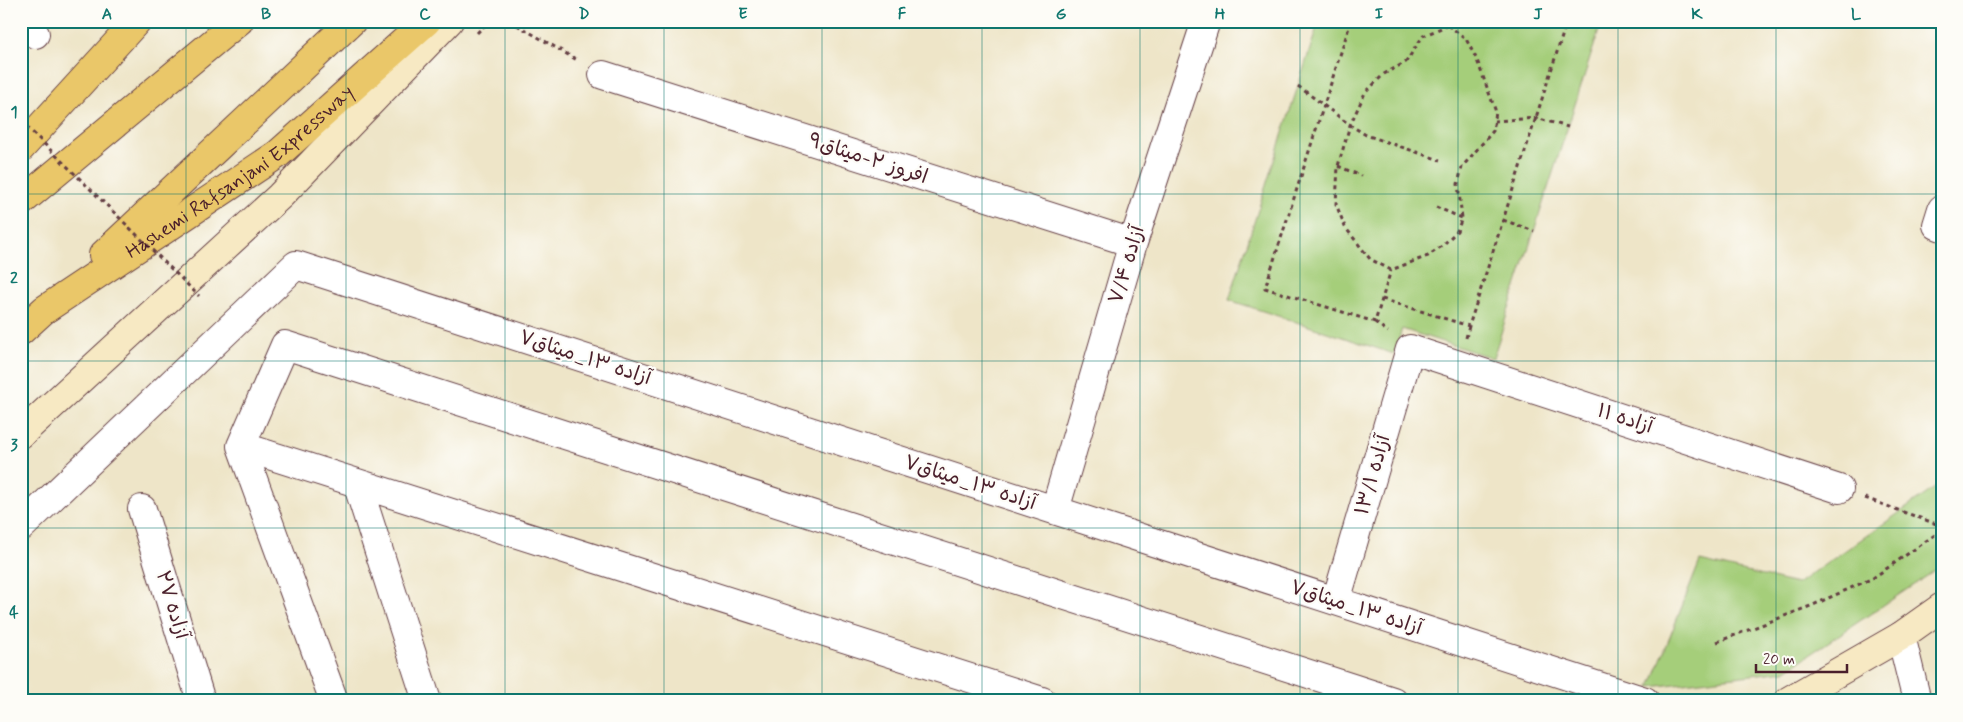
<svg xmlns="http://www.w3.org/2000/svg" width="1963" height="722" viewBox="0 0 1963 722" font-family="Mynerve,'Playpen Sans Arabic',sans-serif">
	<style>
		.green { fill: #a5ce7a; stroke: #787652 }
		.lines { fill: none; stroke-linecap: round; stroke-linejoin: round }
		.street-casing { stroke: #633d43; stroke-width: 30 }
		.secondary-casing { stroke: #633d43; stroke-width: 30 }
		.highway-casing { stroke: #633d43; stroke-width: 30 }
		.path { stroke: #633d43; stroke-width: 3; stroke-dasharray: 4 4; stroke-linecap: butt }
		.street { stroke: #fff; stroke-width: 28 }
		.secondary { stroke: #f7e9c3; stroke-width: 28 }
		.highway { stroke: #eac769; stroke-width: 28 }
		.path-bridge { stroke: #633d43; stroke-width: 3; stroke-dasharray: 4 4; stroke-linecap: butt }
		.grid { fill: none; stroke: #0f766e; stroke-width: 1; stroke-opacity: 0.55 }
		.labels { text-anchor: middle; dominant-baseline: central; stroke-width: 4.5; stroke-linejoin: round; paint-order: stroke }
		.street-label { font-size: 20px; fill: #4a1f2b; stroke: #fdfcf7 }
		.neatline { fill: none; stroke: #0f766e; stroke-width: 2 }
		.grid-label { font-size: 16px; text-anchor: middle; font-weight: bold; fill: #0f766e }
	</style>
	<rect width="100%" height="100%" fill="#fdfcf7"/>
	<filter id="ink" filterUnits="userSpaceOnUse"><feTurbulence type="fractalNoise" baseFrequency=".02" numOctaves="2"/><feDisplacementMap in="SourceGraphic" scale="10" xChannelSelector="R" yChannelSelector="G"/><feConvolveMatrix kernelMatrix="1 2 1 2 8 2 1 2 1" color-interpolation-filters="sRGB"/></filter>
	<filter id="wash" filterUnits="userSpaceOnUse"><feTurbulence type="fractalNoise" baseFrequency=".0096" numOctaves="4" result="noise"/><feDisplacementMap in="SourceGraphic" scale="20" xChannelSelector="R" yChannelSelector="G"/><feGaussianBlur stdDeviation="1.12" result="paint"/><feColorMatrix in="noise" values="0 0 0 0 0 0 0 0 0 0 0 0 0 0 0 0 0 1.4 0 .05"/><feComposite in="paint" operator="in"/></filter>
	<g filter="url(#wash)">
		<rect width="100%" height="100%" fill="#eee5c8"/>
		<path class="green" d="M1319 21H1602L1493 358 1402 329 1394 354 1229 300Z
			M1942 483V566L1785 671 1650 687 1700 561 1797 584Z"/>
	</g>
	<g filter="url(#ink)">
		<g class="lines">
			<g class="street-casing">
				<path id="street" d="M21 28 35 34
					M603 75 1133 243
					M1942 209 1937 225 1942 227
					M241 446 1042 701
					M357 483 427 701
					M142 509 201 701
					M1055 510 1133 243 1206 21
					M21 527 296 265 1645 701
					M1336 601 1410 349 1839 489
					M1901 636 1917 701
					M334 701 241 446 285 345 1393 701"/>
			</g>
			<g class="secondary-casing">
				<path id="secondary" d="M21 434 280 196 449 21
					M1788 701 1901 636 1942 607"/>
			</g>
			<g class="highway-casing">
				<g id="highway">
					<path d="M21 148 137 21"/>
					<path d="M21 202 239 21"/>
					<path d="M103 255 352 21"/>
					<path id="s1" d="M21 331 44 310 278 154 427 21"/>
				</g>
			</g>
			<path class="path" d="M510 21 579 61
				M1351 21 1265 288 1375 322 1391 270
				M1448 25 1466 39 1477 60 1496 112 1493 131 1462 167 1458 184 1462 218 1457 231 1442 246 1428 256 1391 270 1370 259 1345 227 1336 204 1338 166 1350 125 1365 93 1384 74 1406 62 1423 36Z
				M477 33 489 21
				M1298 86 1350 125 1366 135 1440 160
				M1494 121 1536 118 1568 127
				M1338 166 1361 176
				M1436 207 1462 218
				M1503 220 1534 231
				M1382 299 1469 326 1567 21
				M1375 322 1388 332
				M1466 338 1469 326
				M1865 498 1942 526
				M1717 642 1813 605 1873 578 1942 530"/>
			<use href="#street" class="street"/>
			<use href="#secondary" class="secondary"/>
			<use href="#highway" class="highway"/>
			<path class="path-bridge" d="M21 121 199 296"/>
		</g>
	</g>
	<path class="grid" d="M186 21V701M346 21V701M505 21V701M664 21V701M822 21V701M982 21V701M1140 21V701M1300 21V701M1458 21V701M1618 21V701M1776 21V701M21 194H1942M21 361H1942M21 528H1942"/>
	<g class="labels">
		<g class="street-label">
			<text transform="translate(868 159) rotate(18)">افروز ۲-میثاق۹</text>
			<text stroke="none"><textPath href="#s1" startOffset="271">Hashemi Rafsanjani Expressway</textPath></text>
			<text transform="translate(1127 265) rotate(-73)">آزاده ۷/۴</text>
			<text transform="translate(585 358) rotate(18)">آزاده ۱۳_میثاق۷</text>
			<text transform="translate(1625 419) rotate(18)">آزاده ۱۱</text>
			<text transform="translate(1373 475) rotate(-74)">آزاده ۱۳/۱</text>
			<text transform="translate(970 483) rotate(18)">آزاده ۱۳_میثاق۷</text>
			<text transform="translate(172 605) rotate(73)">آزاده ۲۷</text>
			<text transform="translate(1356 608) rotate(18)">آزاده ۱۳_میثاق۷</text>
		</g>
	</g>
	<rect width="1963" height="722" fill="none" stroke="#fdfcf7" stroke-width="55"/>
	<path d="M1756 664v8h91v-8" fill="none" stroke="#4a1f2b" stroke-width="2.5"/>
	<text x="1763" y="664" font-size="15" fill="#4a1f2b" stroke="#fdfcf7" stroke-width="4" paint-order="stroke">20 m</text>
	<rect x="28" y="28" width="1908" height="666" class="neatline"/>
	<g class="grid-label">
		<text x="107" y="19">A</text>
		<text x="266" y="19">B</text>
		<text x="425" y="19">C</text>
		<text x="584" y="19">D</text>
		<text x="743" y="19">E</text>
		<text x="902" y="19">F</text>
		<text x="1061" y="19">G</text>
		<text x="1220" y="19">H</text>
		<text x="1379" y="19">I</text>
		<text x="1538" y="19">J</text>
		<text x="1697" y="19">K</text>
		<text x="1856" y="19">L</text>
		<text x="14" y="117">1</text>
		<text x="14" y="283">2</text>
		<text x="14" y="450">3</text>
		<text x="14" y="617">4</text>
	</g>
</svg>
